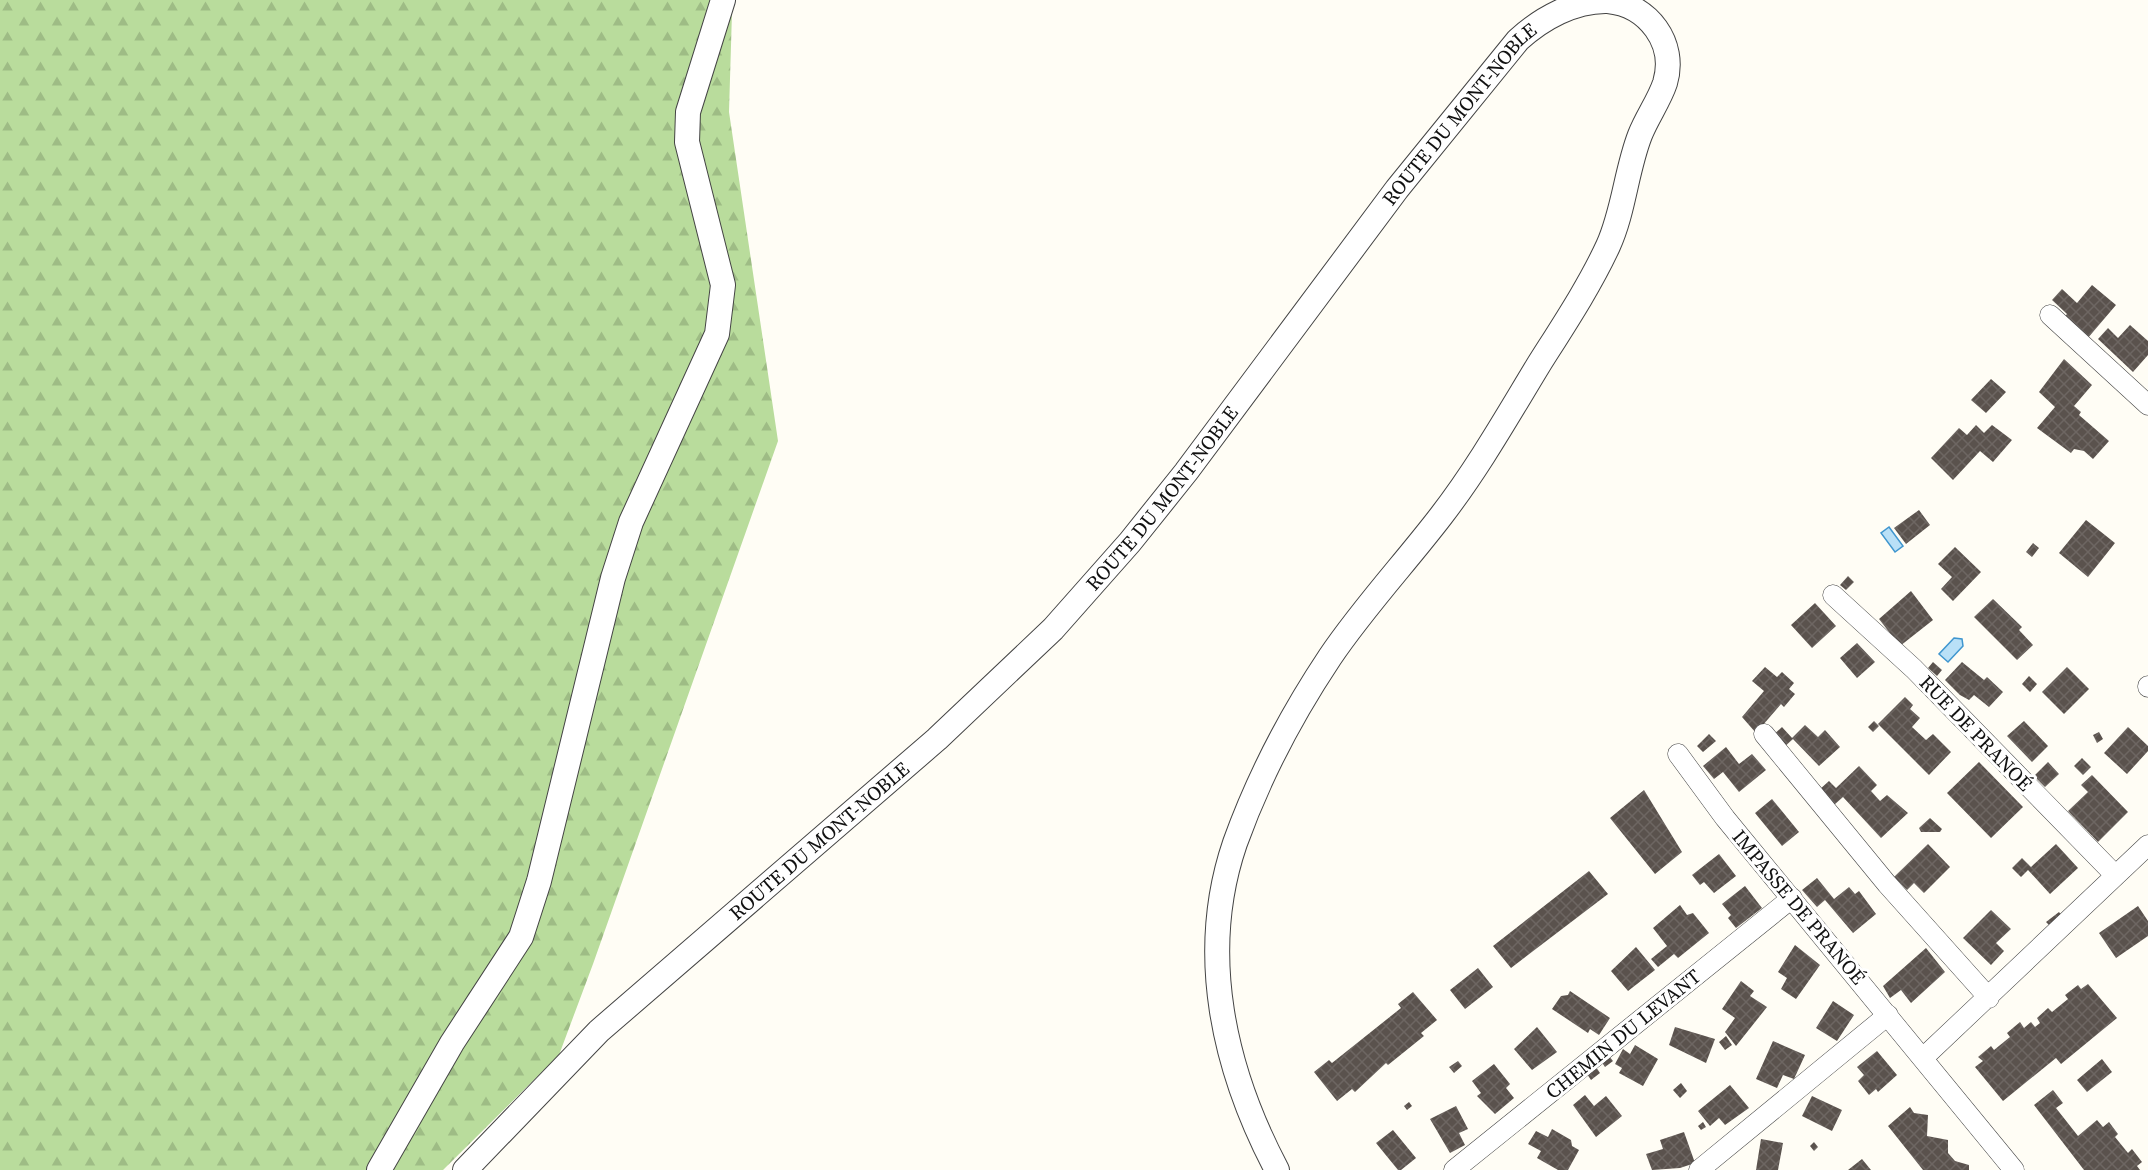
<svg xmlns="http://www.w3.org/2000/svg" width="2148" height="1170" viewBox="0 0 2148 1170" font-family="'Source Serif 4',serif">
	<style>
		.forest { fill: url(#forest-firs) }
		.water { fill: #b9e0f7; stroke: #3f96cf; stroke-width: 1.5 }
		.building { fill: url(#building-cross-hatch) }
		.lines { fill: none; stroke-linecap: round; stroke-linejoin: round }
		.minor-casing { stroke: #444; stroke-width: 21 }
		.tertiary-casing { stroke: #444; stroke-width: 26 }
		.minor { stroke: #fff; stroke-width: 20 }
		.tertiary { stroke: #fff; stroke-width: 24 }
		.labels { text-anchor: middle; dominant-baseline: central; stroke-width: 6; stroke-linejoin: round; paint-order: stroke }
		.street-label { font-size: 20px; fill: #111; stroke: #fff }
	</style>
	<defs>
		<pattern id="forest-firs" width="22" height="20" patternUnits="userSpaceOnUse" patternTransform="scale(1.5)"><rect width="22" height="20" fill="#b9dc9c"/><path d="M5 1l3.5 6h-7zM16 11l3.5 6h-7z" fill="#9ebc85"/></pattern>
		<pattern id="building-cross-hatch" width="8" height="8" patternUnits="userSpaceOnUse" patternTransform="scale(1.5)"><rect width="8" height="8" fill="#5a524d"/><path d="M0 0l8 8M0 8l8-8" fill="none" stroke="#6d6662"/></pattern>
	</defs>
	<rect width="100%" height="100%" fill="#fffdf5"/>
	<path class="forest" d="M0 0H735L732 12 729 112 778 441 593 964 559 1055 443 1170H0Z"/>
	<path class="water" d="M1889 527 1903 546 1895 552 1881 533Z
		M1954 638 1962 639 1963 646 1948 662 1939 654Z"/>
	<path class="building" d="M2092 285 2116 305 2087 339 2063 318 2067 314 2052 300 2062 289 2077 303Z
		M2130 325 2148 341V355L2133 372 2098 339 2108 328 2118 338Z
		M2064 359 2092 385 2074 406 2081 412 2079 415 2109 441 2093 459 2084 451 2074 449 2071 453 2037 428 2055 407 2039 392Z
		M1991 379 2006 392 1986 413 1971 400Z
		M1976 425 1984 433 1992 425 2012 440 1993 462 1980 451 1953 480 1931 458 1959 428 1967 435Z
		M1919 510 1930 525 1906 544 1894 528Z
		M2086 520 2115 543 2088 577 2059 553Z
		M2033 543 2039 548 2032 557 2026 552Z
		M1955 547 1981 572 1953 601 1941 589 1952 577 1938 564Z
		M1848 576 1854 582 1846 590 1840 585Z
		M1911 591 1933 620 1900 646 1879 619Z
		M1993 599 2022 627 2019 630 2033 645 2017 660 1974 617Z
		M1815 603 1836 626 1812 648 1791 625Z
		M1857 643 1875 662 1857 678 1840 658Z
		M1933 662 1942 670 1937 676 1928 668Z
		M1962 662 1984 680 1987 677 2003 692 1989 707 1974 695 1969 700 1960 695 1945 680Z
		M1765 667 1777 677 1782 672 1794 683 1789 689 1795 694 1784 707 1781 704 1756 733 1742 717 1764 691 1752 681Z
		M2067 667 2089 689 2064 714 2042 692Z
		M2029 676 2037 684 2030 692 2022 684Z
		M1905 697 1913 705 1910 709 1920 718 1912 727 1926 740 1933 734 1951 752 1929 775 1878 724Z
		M1874 721 1879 726 1873 732 1868 727Z
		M2024 721 2048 746 2032 762 2007 736Z
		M1805 725 1818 737 1825 730 1840 747 1819 766 1792 738Z
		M1782 727 1793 739 1782 749 1771 737Z
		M2128 727 2148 746V751L2127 774 2104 753Z
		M2099 732 2103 739 2097 743 2093 735Z
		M1709 734 1716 741 1703 752 1697 746Z
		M1726 747 1739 764 1752 754 1766 770 1739 792 1723 772 1714 779 1703 766Z
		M2082 758 2091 767 2083 775 2074 766Z
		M1979 762 2023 807 1991 838 1947 793Z
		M2048 762 2059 774 2045 787 2034 776Z
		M1859 766 1877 785 1871 791 1880 801 1887 795 1908 813 1881 838 1843 797 1834 805 1819 790 1829 781 1836 788Z
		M2092 775 2128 812 2098 842 2068 811 2088 792 2081 785Z
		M1644 790 1682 852 1655 874 1610 818Z
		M1772 799 1799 832 1782 846 1755 813Z
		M1930 818 1942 829 1940 832H1921L1919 828Z
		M1928 844 1950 867 1924 893 1914 883 1907 890 1894 877Z
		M2056 844 2078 868 2050 894 2028 870 2021 877 2012 868 2022 858 2031 867Z
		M1719 854 1736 876 1714 893 1704 882 1700 885 1692 875Z
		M1589 871 1608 894 1511 968 1493 946Z
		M1817 878 1834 899 1849 887 1855 894 1859 891 1876 914 1853 933 1825 900 1817 907 1802 890Z
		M1745 886 1762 908 1736 928 1728 918 1731 915 1722 904Z
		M1680 905 1687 915 1693 913 1709 933 1678 958 1674 954 1658 967 1651 959 1667 946 1653 928Z
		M2138 906 2148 921V936L2116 958 2099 933Z
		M1991 910 2011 929 1996 943 2004 951 1991 965 1963 938Z
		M2059 912 2062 916 2050 926 2046 922Z
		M1795 945 1820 965 1796 999 1781 989 1787 978 1778 972Z
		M1636 947 1655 970 1628 991 1611 971Z
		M1926 948 1945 972 1911 1003 1901 990 1890 998 1883 986Z
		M1478 968 1493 987 1465 1009 1450 990Z
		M1741 981 1754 991 1750 996 1767 1007 1736 1046 1725 1032 1735 1018 1722 1009Z
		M2088 984 2117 1018 2061 1064 2056 1058 2003 1101 1975 1067 1983 1061 1978 1057 1991 1046 1994 1050 2010 1037 2007 1033 2020 1022 2024 1028 2031 1022 2035 1027 2040 1023 2037 1018 2048 1008 2052 1012 2068 999 2065 995 2078 985 2081 989Z
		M1570 991 1610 1018 1599 1035 1590 1029 1588 1033 1552 1009 1561 996 1568 995Z
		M1413 992 1437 1020 1421 1033 1424 1036 1388 1065 1386 1063 1355 1092 1352 1089 1337 1101 1314 1072 1329 1060 1332 1063 1401 1008 1398 1004Z
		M1833 1001 1854 1015 1837 1041 1816 1028Z
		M1537 1027 1557 1052 1532 1070 1514 1049Z
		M1675 1027 1715 1039 1706 1063 1669 1045Z
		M1726 1036 1732 1045 1725 1050 1719 1042Z
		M1773 1041 1805 1055 1794 1079 1783 1075 1777 1088 1756 1079Z
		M1635 1045 1658 1059 1643 1086 1619 1073 1622 1068 1615 1064 1623 1049 1630 1054Z
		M1877 1051 1897 1075 1878 1092 1876 1089 1869 1095 1858 1081 1864 1075 1857 1067Z
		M1609 1056 1613 1061 1605 1067 1601 1061Z
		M2102 1059 2112 1072 2087 1092 2077 1080Z
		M1458 1061 1462 1066 1454 1073 1449 1067Z
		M1494 1064 1510 1084 1506 1088 1514 1098 1495 1114 1477 1096 1481 1093 1472 1081Z
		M1596 1067 1600 1073 1591 1080 1587 1074Z
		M1681 1083 1687 1091 1680 1098 1673 1090Z
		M1730 1085 1749 1108 1725 1125 1719 1118 1710 1126 1698 1111Z
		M2053 1090 2063 1103 2056 1108 2078 1136 2097 1120 2103 1127 2109 1122 2118 1134 2115 1137 2128 1153 2132 1149 2142 1162 2137 1166 2140 1170H2084L2034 1105Z
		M1585 1095 1594 1106 1606 1096 1622 1116 1596 1137 1573 1105Z
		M1812 1096 1842 1110 1832 1131 1802 1116Z
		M1409 1102 1412 1106 1407 1110 1404 1106Z
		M1456 1106 1468 1129 1459 1133 1465 1145 1450 1153 1430 1119Z
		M1910 1107 1914 1113 1928 1115 1927 1136 1948 1140V1153L1955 1161 1969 1165V1170H1923L1888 1126Z
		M1703 1122 1706 1127 1701 1130 1698 1126Z
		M1552 1129 1571 1140 1572 1146 1579 1150 1568 1170H1558L1537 1158 1541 1151 1528 1144 1536 1131 1548 1137Z
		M1393 1130 1416 1158 1401 1170H1398L1376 1143Z
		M1684 1132 1695 1163 1680 1168 1652 1170 1646 1154 1663 1149 1660 1140Z
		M1761 1139 1783 1143 1778 1170H1756Z
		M1814 1142 1818 1147 1814 1151 1810 1146Z
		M1862 1159 1871 1170H1848Z"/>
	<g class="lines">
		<g class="minor-casing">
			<path id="minor" d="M2050 315 2148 405
				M1833 595 1914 669 2115 875
				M2148 686V687
				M1764 734 1887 884 1989 998
				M1678 754 1725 818 2014 1170
				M1923 1058 2148 845
				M1454 1170 1792 898
				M1699 1170 1888 1015"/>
		</g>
		<g class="tertiary-casing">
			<g id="tertiary">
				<path d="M379 1170 452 1043 521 937 539 881 613 578 631 522 717 334 723 285 687 142 688 112 723 0"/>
				<path id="s1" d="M465 1170 599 1031 937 739 1053 629 1130 542 1186 472 1397 189 1518 40C1541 19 1574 0 1608 1 1648 5 1677 43 1665 83 1659 101 1647 117 1640 135 1626 171 1624 211 1608 246 1589 287 1563 326 1539 364 1508 415 1478 468 1441 516 1405 563 1363 608 1330 657 1292 714 1258 779 1235 843 1197 954 1224 1070 1277 1170"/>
			</g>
		</g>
		<use href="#minor" class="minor"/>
		<use href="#tertiary" class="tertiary"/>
	</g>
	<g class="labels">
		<g class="street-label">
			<text stroke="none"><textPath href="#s1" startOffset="1456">ROUTE DU MONT-NOBLE</textPath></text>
			<text stroke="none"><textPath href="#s1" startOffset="970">ROUTE DU MONT-NOBLE</textPath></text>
			<text transform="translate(1976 733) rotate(46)">RUE DE PRANOÉ</text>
			<text stroke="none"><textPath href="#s1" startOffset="484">ROUTE DU MONT-NOBLE</textPath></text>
			<text transform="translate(1799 907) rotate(50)">IMPASSE DE PRANOÉ</text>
			<text transform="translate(1623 1034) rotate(-39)">CHEMIN DU LEVANT</text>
		</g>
	</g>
</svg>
